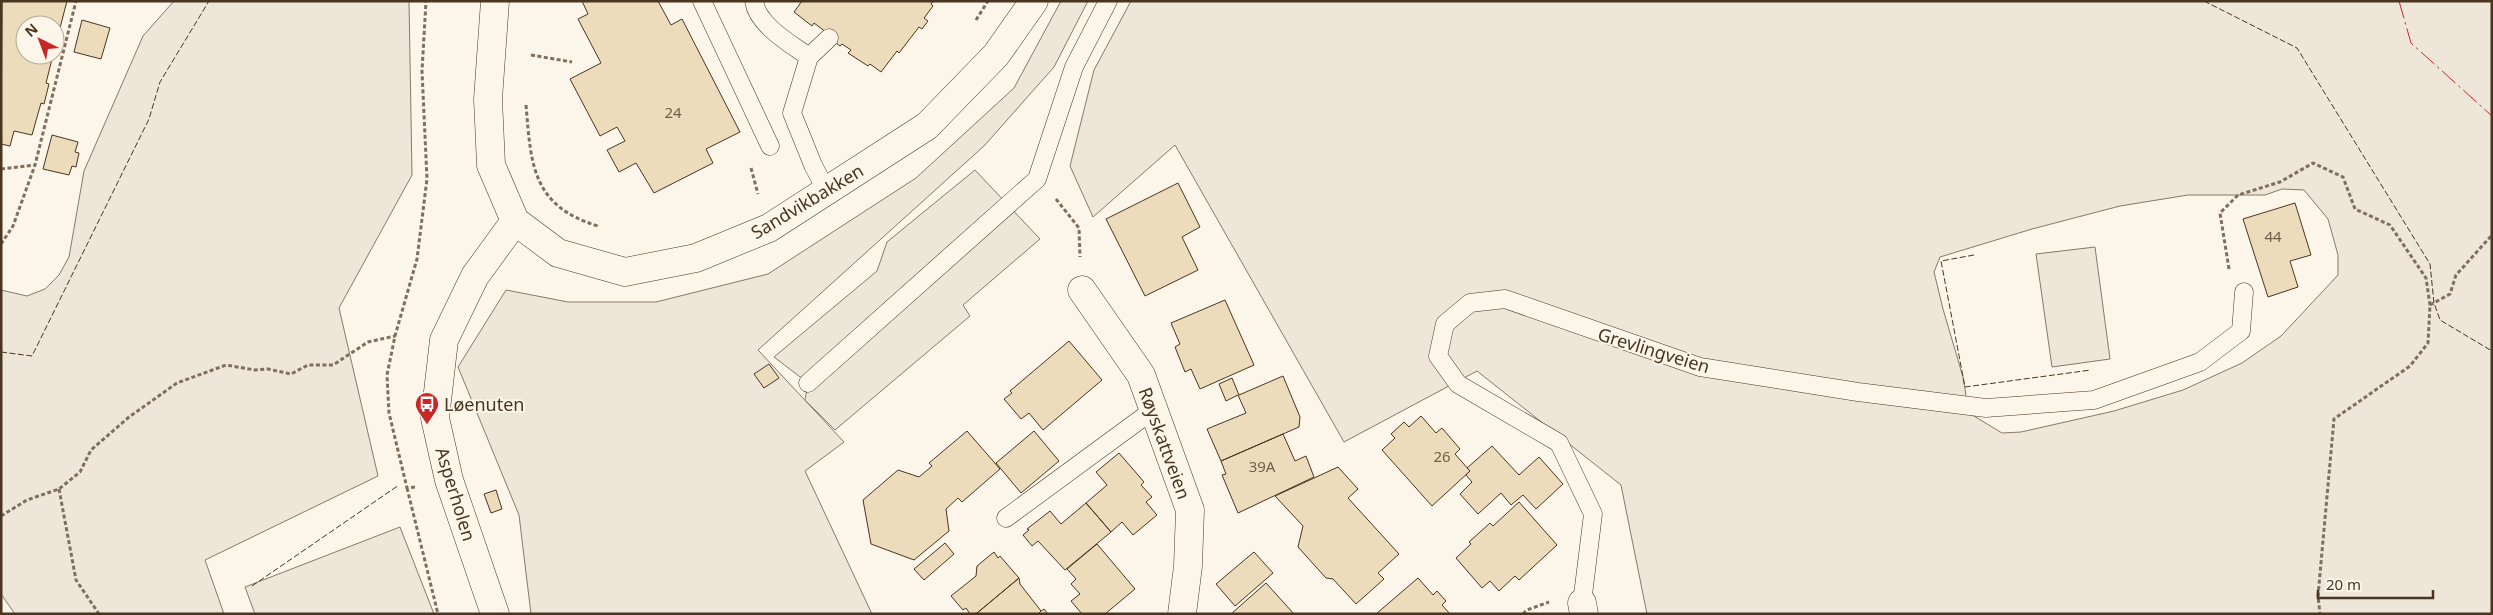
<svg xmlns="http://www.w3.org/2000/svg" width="2493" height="615" viewBox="0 0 2493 615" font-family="'Noto Sans',sans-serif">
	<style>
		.green { fill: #ede6d9; stroke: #887966; fill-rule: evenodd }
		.parking { fill: #ede7d9; stroke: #887966 }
		.building { fill: #ecdcbc; stroke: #4a3520 }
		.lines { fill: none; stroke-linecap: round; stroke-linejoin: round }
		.service-casing { stroke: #4a3520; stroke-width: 19 }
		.minor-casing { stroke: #4a3520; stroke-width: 29 }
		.path { stroke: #7f6f5c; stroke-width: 3; stroke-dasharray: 4 2.5; stroke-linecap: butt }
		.service { stroke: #fbf6e9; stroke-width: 18 }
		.minor { stroke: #fbf6e9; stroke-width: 28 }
		.fence { stroke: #4a3520; stroke-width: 1; stroke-dasharray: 6 2.5; stroke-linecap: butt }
		.power { stroke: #c62828; stroke-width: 1; stroke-dasharray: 18 4 2.5 4; stroke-linecap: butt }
		.labels { text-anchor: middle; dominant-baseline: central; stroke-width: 4; stroke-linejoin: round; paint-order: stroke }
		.number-label { font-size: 15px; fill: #725f47 }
		.street-label { font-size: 18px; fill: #4a3520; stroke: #fbf6e9 }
		.poi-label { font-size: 18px; fill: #4a3520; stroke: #fbf6e9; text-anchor: start }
	</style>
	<rect width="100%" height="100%" fill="#fbf6e9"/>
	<path class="green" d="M174 1H409L412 175 339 308 378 476 205 560 224 614H15L1 594V290L27 296 45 289 59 275 69 257 84 171 143 36Z
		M1061 1H1088L1054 67 984 146 758 350 844 442 805 471 872 614H531L519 515 458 367 506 290 568 302H656L768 274 916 178 1014 88Z
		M1131 1H2492V614H1647L1621 485 1477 371 1344 442 1175 145 1093 217 1070 166 1094 70ZM2282 189 2304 190 2328 219 2338 255V275L2281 336 2242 363 2183 390 2114 411 2021 432 2002 433 1969 413 1963 377 1943 309 1934 272 1940 257 2032 229 2120 206 2188 195H2265Z
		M2095 247 2110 359 2052 367 2036 254Z
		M400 527 434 614H255L245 587Z"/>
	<path class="parking" d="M975 170 1040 239 963 305 970 316 835 430 805 400 808 383 774 357 877 271 887 242Z"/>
	<path class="building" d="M2 1H67L55 47V25H25V55H53L46 83 49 84 44 104 41 103 32 135 14 131 10 146 1 144Z
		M582 1H658L671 25 682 19 740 132 706 149 713 163 654 193 636 163 619 172 607 150 625 141 617 127 600 136 570 79 601 63 578 19 588 14Z
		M802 1H933L931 4 933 6 924 18 928 21 922 29 919 27 899 53 897 51 881 72 870 64 868 66 848 53 851 50 842 44 840 46 824 34 826 32 814 23 812 26 794 12Z
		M82 20 110 28 101 59 74 52Z
		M52 135 78 142 75 152 79 153 76 167 72 166 69 175 43 169Z
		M1178 183 1200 227 1182 237 1198 270 1145 296 1106 219Z
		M2295 203 2311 255 2290 261 2298 287 2268 297 2243 219Z
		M1225 300 1254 365 1200 389 1191 369 1185 372 1175 347 1180 344 1171 323Z
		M1069 341 1102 380 1043 430 1029 413 1021 419 1004 399 1012 393 1010 391Z
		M769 364 779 378 764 388 754 374Z
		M1283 376 1300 417 1299 427 1221 461 1207 429 1246 413 1238 395 1226 401 1219 384 1232 378 1239 395Z
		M1421 416 1436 433 1442 428 1460 449 1455 454 1470 471 1432 506 1382 450 1395 438 1391 434 1404 422 1409 427Z
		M967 431 1000 469 962 502 958 498 946 509 949 531 914 560 871 544 863 500 898 470 919 477 932 466 929 463Z
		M1034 431 1059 461 1021 493 996 463Z
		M1283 434 1295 461 1306 456 1314 477 1238 513 1222 475 1226 474 1221 461Z
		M1492 446 1519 475 1539 457 1563 484 1536 509 1523 495 1511 505 1501 493 1478 514 1460 494 1472 482 1466 475 1470 471 1467 468Z
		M1119 453 1144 482 1141 485 1152 497 1146 502 1157 515 1133 535 1122 522 1111 532 1086 503 1107 485 1096 472Z
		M1338 467 1358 489 1348 498 1399 554 1378 573 1384 579 1356 604 1333 579 1326 578 1298 547 1303 526 1275 496Z
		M496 490 502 509 491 513 484 494Z
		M1519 502 1557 545 1519 580 1515 576 1499 591 1490 581 1482 588 1456 558 1471 544 1469 542 1490 523 1493 526Z
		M1086 503 1111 532 1065 570 1038 541 1032 546 1023 535 1029 530 1027 529 1050 511 1061 524Z
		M945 543 954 554 924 580 914 569Z
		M1097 544 1135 589 1105 614H1082L1071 601 1080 594 1071 584 1076 579 1067 569Z
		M994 552 998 558 1000 556 1019 578 977 613 970 614 966 608 963 610 951 596 976 576 977 566Z
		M1254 552 1273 573 1235 606 1216 584Z
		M1019 578 1020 584 1041 611 1038 614H976Z
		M1418 578 1433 595 1437 591 1446 601 1442 605 1450 614H1376Z
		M1266 583 1294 614H1231Z
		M1044 609 1048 614H1038L1041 611Z"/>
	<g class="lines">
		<g class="service-casing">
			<path id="service" d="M702 1 770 146
				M754 1C757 25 791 44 809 57
				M827 192 813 165 792 113 809 57 829 38
				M808 383 1037 179 1074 67 1108 1
				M1006 518 1153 410
				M1582 603 1593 514 1559 443 1458 384 1438 356 1445 324 1470 303 1505 299 1700 367 1858 392 1986 408 2094 400 2200 362 2241 331 2244 292"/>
		</g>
		<g class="minor-casing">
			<path id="minor" d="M495 1 488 99 491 165 515 221 558 253 625 272 696 258 769 228 927 126 996 55 1034 1
				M1082 290 1141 375 1190 510 1188 566 1182 614
				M1582 603 1584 614
				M495 614 449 480 435 418 444 340 475 276 515 221"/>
		</g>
		<path class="path" d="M976 20 988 1
			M531 55 572 62
			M526 105C531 165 532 206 598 226
			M751 168 758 194
			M1 169 35 165
			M1056 199 1079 228 1080 257
			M1 244 13 226 35 165 76 1
			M2229 269 2220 213 2238 195 2280 182 2313 163 2343 177 2355 209 2390 225 2426 278 2430 305 2428 343 2410 366 2334 419 2318 596 2320 614
			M2430 305 2450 294 2456 275 2492 235
			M415 487 407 488 389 413 387 375 395 336 417 259 427 179 422 71 426 1
			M407 488 438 614
			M59 489 76 580 99 614
			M1 516 27 500 59 489 80 472 91 450 129 417 177 383 226 365 255 370 268 369 291 374 308 365H333L368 342 395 336
			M1523 614 1527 610 1549 602"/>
		<use href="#service" class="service"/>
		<use href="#minor" class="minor"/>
		<path class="fence" d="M2204 1 2297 48 2430 264 2434 303 2440 320 2492 351
			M1974 255 1941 261 1965 387 2091 370
			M1 352 32 356 149 119 160 82 209 1
			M252 586 399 485"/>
		<path class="power" d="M2399 1 2411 43 2492 116"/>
	</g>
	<defs>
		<g id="bus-pin" transform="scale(1.25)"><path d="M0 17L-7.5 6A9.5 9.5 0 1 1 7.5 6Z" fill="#c62828" stroke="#fbf6e9"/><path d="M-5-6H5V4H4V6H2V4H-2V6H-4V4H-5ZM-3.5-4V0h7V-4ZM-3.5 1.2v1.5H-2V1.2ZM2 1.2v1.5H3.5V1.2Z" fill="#fff"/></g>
	</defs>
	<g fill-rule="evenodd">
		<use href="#bus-pin" x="427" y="404"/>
	</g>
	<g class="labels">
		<g class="number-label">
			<text x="673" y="112">24</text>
			<text x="2273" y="236">44</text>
			<text x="1442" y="456">26</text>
			<text x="1262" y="466">39A</text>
		</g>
		<g class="street-label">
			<text transform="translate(807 201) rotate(-31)">Sandvikbakken</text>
			<text transform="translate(1654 350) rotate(17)">Grevlingveien</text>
			<text transform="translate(1165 443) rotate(70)">Røyskattveien</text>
			<text transform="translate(456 494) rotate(73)">Asperholen</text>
		</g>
		<g class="poi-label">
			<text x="444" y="404">Løenuten</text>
		</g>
	</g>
	<rect width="2493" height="615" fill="none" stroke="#4a3520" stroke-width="5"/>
	<g transform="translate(40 40) rotate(318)"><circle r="24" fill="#fbf6e9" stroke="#b4a999"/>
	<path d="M0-4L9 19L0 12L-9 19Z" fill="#c62828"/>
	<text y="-8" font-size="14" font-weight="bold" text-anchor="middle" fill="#4a3520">N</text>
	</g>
	<path d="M2318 590v8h115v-8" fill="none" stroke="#4a3520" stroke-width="2.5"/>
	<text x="2326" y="590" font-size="15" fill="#4a3520" stroke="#fbf6e9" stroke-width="4" paint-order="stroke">20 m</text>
</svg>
